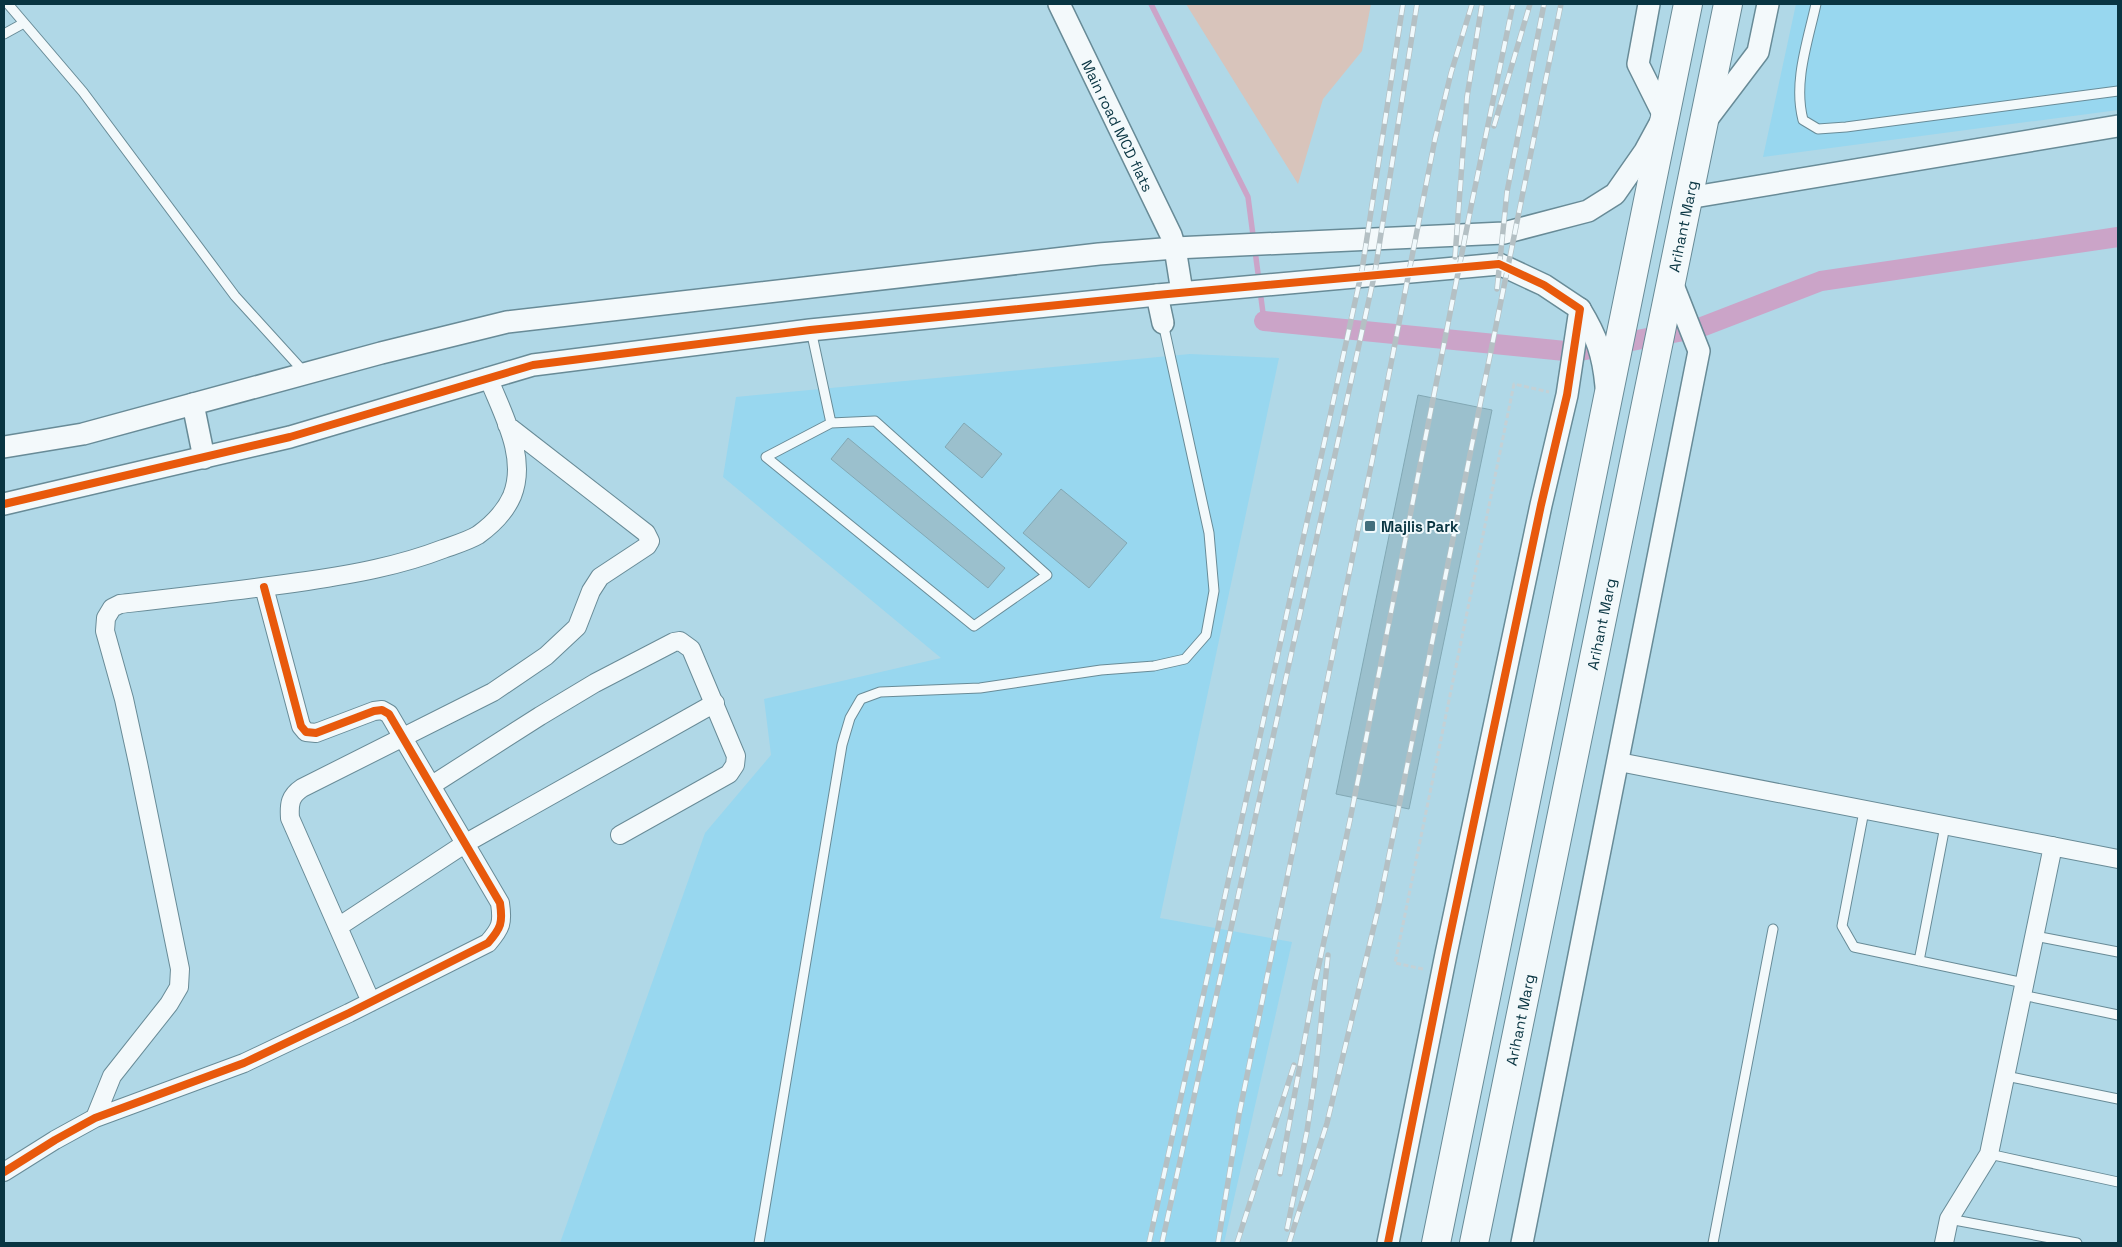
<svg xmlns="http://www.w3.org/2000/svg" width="2122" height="1247" viewBox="0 0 2122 1247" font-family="'Space Grotesk',sans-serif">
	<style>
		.built { fill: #98d7ef }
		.green { fill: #d8c4bb }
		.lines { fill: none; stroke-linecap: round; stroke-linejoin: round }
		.stream { stroke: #cba4c8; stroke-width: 5.5 }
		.canal { stroke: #cba4c8; stroke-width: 20 }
		.building { fill: #9bc0cd; stroke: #82a8b4 }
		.service-casing { stroke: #688b97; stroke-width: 11 }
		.minor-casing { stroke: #688b97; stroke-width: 20 }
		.tertiary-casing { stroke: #688b97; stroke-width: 24 }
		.primary-casing { stroke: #688b97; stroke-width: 30 }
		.path { stroke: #c4d1d6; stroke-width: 3; stroke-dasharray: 5 2.5; stroke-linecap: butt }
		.service { stroke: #f3f9fb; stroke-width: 9 }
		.minor { stroke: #f3f9fb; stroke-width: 18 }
		.tertiary { stroke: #f3f9fb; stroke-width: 21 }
		.primary { stroke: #f3f9fb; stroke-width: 28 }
		.rail-casing { stroke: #b4c0c4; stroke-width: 5.5 }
		.rail { stroke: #f0f9fc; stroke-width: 4; stroke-dasharray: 11; stroke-linecap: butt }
		.cycleway-casing { stroke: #f0f9fc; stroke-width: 11 }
		.cycleway { stroke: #e8590c; stroke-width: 8 }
		.poi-dot { fill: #436e7c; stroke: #f0f9fc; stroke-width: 2 }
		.labels { text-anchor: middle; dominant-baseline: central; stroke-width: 4; stroke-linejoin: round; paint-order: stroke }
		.street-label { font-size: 15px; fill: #093542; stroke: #f0f9fc }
		.poi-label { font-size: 15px; font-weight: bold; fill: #093542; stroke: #f0f9fc; text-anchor: start }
	</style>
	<rect width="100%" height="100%" fill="#b0d8e7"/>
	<path class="built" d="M1796 4H2118V110L1763 157Z
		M1190 354 1279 358 1160 918 1292 942 1224 1243H560L705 833 771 755 764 699 941 658 723 477 736 397Z"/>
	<path class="green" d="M1186 4H1371L1362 51 1323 99 1298 184Z"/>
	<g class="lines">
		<path class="stream" d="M1151 4 1248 197 1259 281
			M1260 290 1264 321"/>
		<path class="canal" d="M1264 321 1575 352 1699 328 1821 281 2118 237"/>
	</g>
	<path class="building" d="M1418 395 1492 410 1409 809 1336 794Z
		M964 423 1002 454 982 478 945 447Z
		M848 438 1005 568 988 588 831 459Z
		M1061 489 1127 543 1089 588 1023 533Z"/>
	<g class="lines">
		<g class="service-casing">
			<path id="service" d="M8 4 83 92 235 296 305 373
				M1816 4C1808 41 1793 82 1803 120L1818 129 1846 127 2118 91
				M4 34 24 23
				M811 330 831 423 875 421 1047 575 974 626 766 457 831 423
				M1864 811 1842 926 1854 947 2024 983
				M2035 936 2118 952
				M1919 961 1945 826
				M2022 995 2118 1015
				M2006 1076 2118 1099
				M1989 1154 2118 1182
				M1949 1219 2077 1243
				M759 1243 842 745 850 718 861 699 880 692 980 688 1101 670 1154 666 1185 659 1206 635 1214 591 1209 533 1163 323
				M1713 1243 1773 929"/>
		</g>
		<g class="minor-casing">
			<path id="minor" d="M1619 762 2118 859
				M432 785 540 716 595 683 674 642 680 641 691 649 736 756 735 765 729 774 620 835
				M338 927 466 843 715 703
				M371 1002 290 818C289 804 290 796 302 788L493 692 546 656 577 627 591 591 600 577 647 546 650 541 646 533 507 425
				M95 1118 112 1076 169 1004 179 987 180 969 138 763 124 699 105 631 106 618 112 608 120 604C182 597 245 590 307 581 353 574 399 566 443 549 454 545 468 541 478 535 492 525 505 512 512 496 528 457 502 413 488 377
				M4 1172 55 1140 95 1118 244 1063 349 1013 488 943C501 928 503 923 500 903L389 714 382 710 374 711 316 733 306 732 301 726 264 587
				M1944 1243 1949 1219 1989 1154 2053 846"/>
		</g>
		<g class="tertiary-casing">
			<g id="tertiary">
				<path id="s1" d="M1059 4 1171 235 1175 248 1182 292"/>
				<path d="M1705 122 1758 52 1768 4"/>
				<path d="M1688 198 2118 126"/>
				<path d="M1157 295 1163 323"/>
				<path d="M1580 309C1597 337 1603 354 1606 386"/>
				<path d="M193 404 204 458"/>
				<path d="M4 447 83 434 381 353 507 322 1099 254 1175 248 1504 233 1588 211 1615 194 1645 151 1664 116 1638 64 1649 4"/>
				<path d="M4 504 290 437 533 365 810 330 1157 295 1499 264 1544 285 1580 309 1567 395 1541 505 1446 954 1388 1243"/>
				<path d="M1522 1243 1699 351 1671 280"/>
			</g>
		</g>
		<g class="primary-casing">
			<g id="primary">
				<path d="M1436 1243 1688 4"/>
				<path id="s2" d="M1474 1243 1728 4"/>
			</g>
		</g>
		<path class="path" d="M1423 969 1395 963 1514 384 1549 392"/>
		<use href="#service" class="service"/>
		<use href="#minor" class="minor"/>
		<use href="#tertiary" class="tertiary"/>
		<use href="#primary" class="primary"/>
		<g class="rail-casing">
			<path id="rail" d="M1494 126 1530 4
				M1455 257 1467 97 1482 4
				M1497 289 1507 192 1544 4
				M1280 1174 1315 983 1350 820 1472 202 1513 4
				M1287 1229 1307 1131 1315 1077 1328 955
				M1149 1243 1362 270 1403 4
				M1162 1243 1375 272 1417 4
				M1218 1243 1239 1115 1372 461 1435 139 1451 73 1472 4
				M1237 1243 1294 1065
				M1289 1243 1327 1123 1379 905 1561 4"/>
		</g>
		<use href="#rail" class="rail"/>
		<g class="cycleway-casing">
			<path id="cycleway" d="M4 504 290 437 533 365 810 330 1157 295 1499 264 1544 285 1580 309 1567 395 1541 505 1446 954 1388 1243
				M4 1172 55 1140 95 1118 244 1063 349 1013 488 943C501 928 503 923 500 903L389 714 382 710 374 711 316 733 306 732 301 726 264 587"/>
		</g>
		<use href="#cycleway" class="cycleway"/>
	</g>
	<rect class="poi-dot" x="1364" y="520" width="12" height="12" rx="2.5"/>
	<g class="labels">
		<g class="street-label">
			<text stroke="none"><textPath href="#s1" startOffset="135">Main road MCD flats</textPath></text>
			<text stroke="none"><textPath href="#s2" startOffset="1038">Arihant Marg</textPath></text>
			<text stroke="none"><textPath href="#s2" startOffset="632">Arihant Marg</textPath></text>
			<text stroke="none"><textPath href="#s2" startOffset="228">Arihant Marg</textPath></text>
		</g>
		<g class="poi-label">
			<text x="1381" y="526">Majlis Park</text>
		</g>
	</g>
	<rect width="2122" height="1247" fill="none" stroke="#093542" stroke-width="10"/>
</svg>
